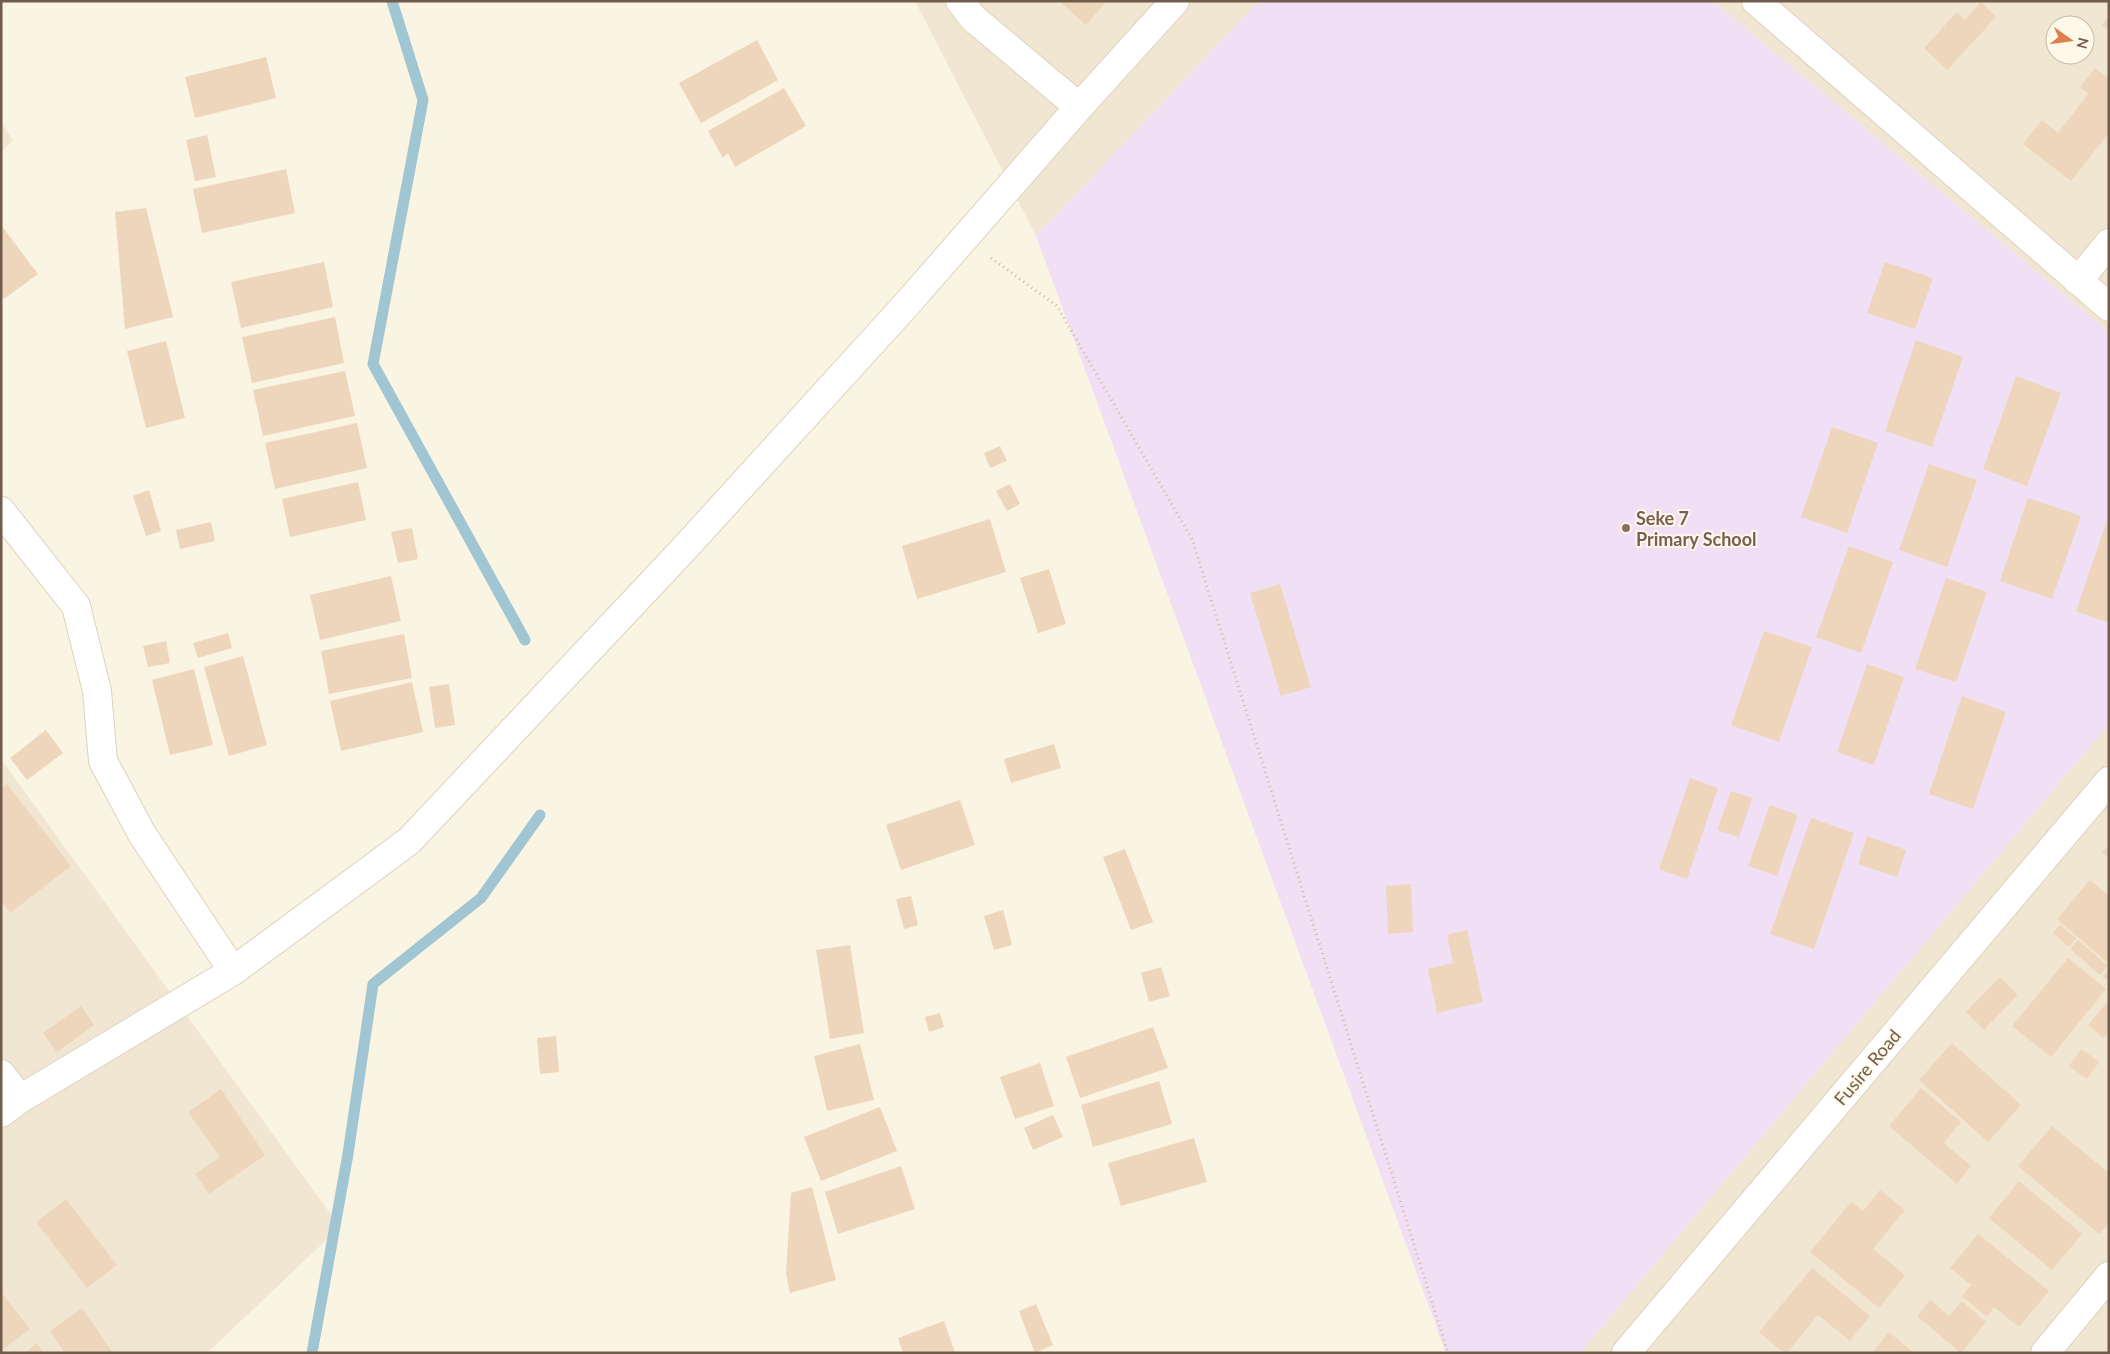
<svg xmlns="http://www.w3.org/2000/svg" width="2110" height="1354" viewBox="0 0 2110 1354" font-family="Lato,sans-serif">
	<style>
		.residential { fill: #f1e6d1; fill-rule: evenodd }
		.education { fill: #f1dff6 }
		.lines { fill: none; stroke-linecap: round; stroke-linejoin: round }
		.stream { stroke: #a0c5d3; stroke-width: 11 }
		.building { fill: #eed6bc }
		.street-casing { stroke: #ded1bf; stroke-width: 30 }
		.path { stroke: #d2b9a0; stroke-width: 3; stroke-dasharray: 1 4; stroke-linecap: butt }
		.street { stroke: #fff; stroke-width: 28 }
		.education-dot { fill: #8d6e63; stroke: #fef8e8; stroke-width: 2 }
		.labels { text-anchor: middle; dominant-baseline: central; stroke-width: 4; stroke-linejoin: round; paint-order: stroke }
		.education-label { font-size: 18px; font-weight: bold; fill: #785e54; stroke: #fef8e8; text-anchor: start }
		.street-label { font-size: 18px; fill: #705c4b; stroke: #fef8e8 }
	</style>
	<rect width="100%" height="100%" fill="#faf4e2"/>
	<path class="residential" d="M915 1H1259L1036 236Z
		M1713 1H2109V332ZM2055 25H2085V55H2055Z
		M1 122 13 140 1 153Z
		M2109 724V1353H1580Z
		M1 759 340 1227 207 1353H1Z"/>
	<path class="education" d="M1259 1H1713L2109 332V724L1580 1353H1446L1036 236Z"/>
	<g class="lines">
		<path class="stream" d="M392 1 423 100 373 364 525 640
			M312 1353 348 1154 373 984 481 898 540 815"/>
	</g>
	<path class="building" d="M1059 1H1107L1086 25Z
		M1981 2 1996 17 1947 70 1924 48 1957 12 1965 20Z
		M2109 16V30L2102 25Z
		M757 40 778 80 701 123 679 83Z
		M266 57 276 98 195 118 185 77Z
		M2095 68 2109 79V133L2071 181 2023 144 2042 120 2058 133 2088 94 2080 87Z
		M784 88 806 126 735 167 728 153 723 158 708 131Z
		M207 135 216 177 195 181 186 140Z
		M286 169 295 213 202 233 193 189Z
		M146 208 173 317 125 329 115 212Z
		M1 225 38 274 4 299 1 296Z
		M324 262 333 307 241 328 231 282Z
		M1885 262 1933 278 1915 329 1867 313Z
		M335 317 344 363 252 383 242 337Z
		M1916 340 1963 357 1932 447 1885 431Z
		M166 341 185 418 146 428 127 351Z
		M345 371 355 416 263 436 253 390Z
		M2016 376 2061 393 2027 486 1983 469Z
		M357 423 367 468 275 489 265 443Z
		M1832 427 1878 443 1847 533 1801 517Z
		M1000 446 1007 461 990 468 984 453Z
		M1929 464 1977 480 1947 567 1899 550Z
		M358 482 366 520 290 537 282 499Z
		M1010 484 1020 504 1007 511 996 491Z
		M149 490 161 531 146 536 133 496Z
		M2028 498 2081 516 2052 599 2000 581Z
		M990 519 1006 572 917 599 902 546Z
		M2107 520 2109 521V623L2076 611Z
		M211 522 215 541 180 549 176 530Z
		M412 528 418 559 398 563 391 532Z
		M1849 546 1893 562 1861 653 1816 637Z
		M1049 569 1066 624 1038 633 1020 578Z
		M391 576 401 621 320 640 310 595Z
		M1946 578 1987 592 1956 682 1915 669Z
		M1280 584 1311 687 1281 696 1250 593Z
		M1764 631 1812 647 1779 742 1731 725Z
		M228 633 232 648 198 658 193 643Z
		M404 634 412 678 329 694 321 651Z
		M166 641 170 663 148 667 143 646Z
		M243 656 267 745 229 756 204 667Z
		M1867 664 1904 677 1874 765 1837 752Z
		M194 669 213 745 170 755 152 680Z
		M412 682 423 732 341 751 330 701Z
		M449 684 455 725 435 728 429 687Z
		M1962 696 2006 712 1973 809 1929 794Z
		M46 730 63 753 27 780 10 758Z
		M1054 744 1061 768 1011 783 1004 759Z
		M1690 778 1718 788 1687 879 1659 869Z
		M7 784 71 866 10 913 1 901V789Z
		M1731 791 1752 798 1739 837 1717 830Z
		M960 800 975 845 901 870 886 825Z
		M1770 805 1798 815 1777 876 1748 866Z
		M1811 818 1854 833 1814 949 1770 934Z
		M1867 836 1906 850 1897 877 1858 864Z
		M2109 845V858L2102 852Z
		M1125 849 1153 922 1131 930 1103 857Z
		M2090 880 2109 896V964L2057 919Z
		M1411 884 1413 932 1388 934 1386 886Z
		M911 896 918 925 904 929 896 899Z
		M1003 910 1012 945 994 950 984 916Z
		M2060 925 2076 938 2069 947 2053 933Z
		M1467 930 1483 1002 1437 1013 1428 969 1453 963 1447 935Z
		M2078 940 2108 966 2100 975 2070 949Z
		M850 945 864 1033 830 1039 816 950Z
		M2068 958 2106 989 2051 1057 2012 1026Z
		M1161 967 1170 996 1149 1002 1141 973Z
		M2109 969V982L2103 976Z
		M2000 977 2018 995 1984 1030 1966 1012Z
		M2109 1000V1031L2103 1038 2088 1025Z
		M81 1006 94 1025 57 1052 43 1033Z
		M940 1013 944 1027 929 1032 925 1017Z
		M1153 1027 1168 1068 1080 1098 1066 1057Z
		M556 1036 559 1072 540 1074 537 1038Z
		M1952 1043 2021 1105 1988 1142 1919 1080Z
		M860 1044 874 1100 827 1111 814 1056Z
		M2081 1049 2099 1062 2087 1079 2069 1066Z
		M1040 1063 1054 1106 1015 1119 1000 1077Z
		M1159 1081 1172 1124 1093 1147 1081 1105Z
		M1921 1088 1961 1122 1944 1143 1971 1166 1957 1184 1889 1126Z
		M221 1089 265 1155 209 1194 195 1174 220 1157 188 1112Z
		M880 1107 897 1151 821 1181 804 1137Z
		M1053 1115 1063 1137 1033 1150 1024 1128Z
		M2052 1126 2109 1173V1223L2099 1234 2018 1166Z
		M1194 1138 1207 1182 1121 1206 1108 1163Z
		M901 1166 915 1209 838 1234 825 1192Z
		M2019 1181 2082 1234 2052 1270 1989 1218Z
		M812 1187 836 1280 790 1293 786 1274 791 1193Z
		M1880 1190 1905 1210 1873 1249 1905 1275 1879 1308 1810 1252 1851 1202 1863 1211Z
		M66 1199 117 1265 87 1288 36 1222Z
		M1978 1234 2049 1291 2019 1327 1994 1307 1987 1317 1962 1296 1971 1285 1950 1268Z
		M1812 1268 1870 1316 1850 1341 1818 1315 1787 1353H1784L1759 1332Z
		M1 1292 30 1329 1 1351Z
		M1930 1300 1949 1316 1962 1301 1986 1322 1961 1353 1917 1316Z
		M1036 1304 1053 1345 1035 1353 1019 1311Z
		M82 1308 113 1353H65L50 1331Z
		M944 1321 955 1353H903L898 1338Z
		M1889 1332 1914 1353H1872Z
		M37 1343 44 1353H25Z"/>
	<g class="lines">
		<g class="street-casing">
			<path id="street" d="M960 1 973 18 1079 107
				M1756 1 2109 307
				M2078 281 2109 243
				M1 511 76 606 97 691 103 761 142 834 233 971
				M1 1074 20 1099
				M1 1113 20 1099 233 971 409 841 683 550 906 305 1079 107 1175 1
				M1626 1353 2109 781
				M2045 1353 2109 1276"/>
		</g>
		<path class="path" d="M991 258 1057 306 1192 539 1448 1353"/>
		<use href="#street" class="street"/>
	</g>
	<circle class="education-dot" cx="1626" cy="528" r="5"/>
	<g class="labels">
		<g class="education-label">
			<text x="1636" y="518">Seke 7<tspan x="1636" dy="21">Primary School</tspan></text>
		</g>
		<g class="street-label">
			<text transform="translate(1867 1067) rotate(-50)">Fusire Road</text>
		</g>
	</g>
	<rect width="2110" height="1354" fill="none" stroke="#705c4b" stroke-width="5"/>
	<g transform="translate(2070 40) rotate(104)"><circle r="24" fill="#fef8e8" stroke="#c5baa9"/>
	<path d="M0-4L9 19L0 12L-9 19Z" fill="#dc8050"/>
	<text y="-8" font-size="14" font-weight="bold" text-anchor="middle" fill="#705c4b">N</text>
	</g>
</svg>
